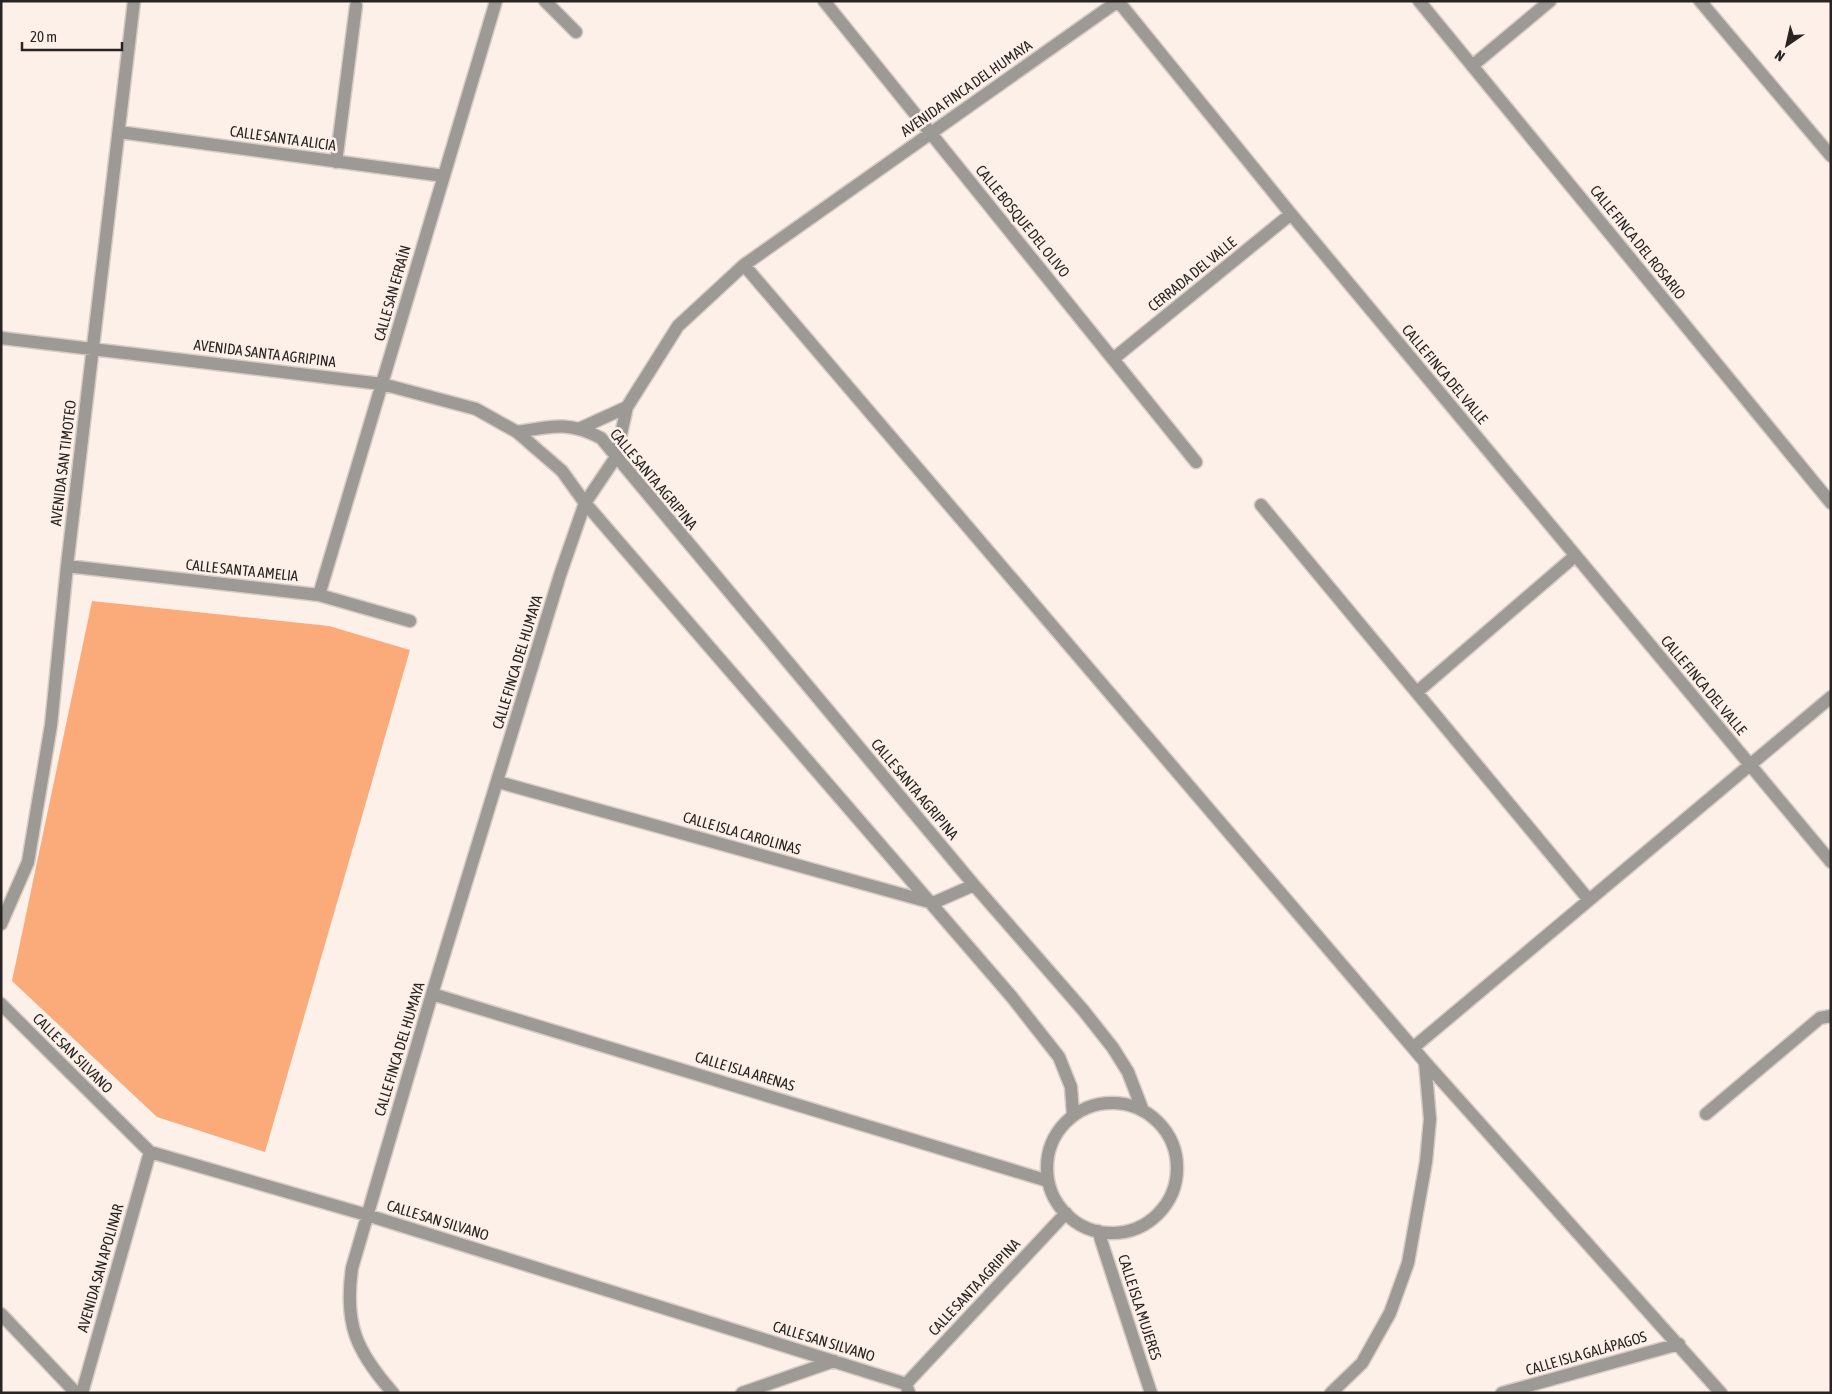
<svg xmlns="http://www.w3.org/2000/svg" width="1832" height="1394" viewBox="0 0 1832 1394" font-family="'Asap Condensed',sans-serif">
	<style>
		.green { fill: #faab79 }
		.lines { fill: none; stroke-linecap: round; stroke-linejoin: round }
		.minor-casing { stroke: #d7cbc5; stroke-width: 15 }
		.minor { stroke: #9d9995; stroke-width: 12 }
		.labels { text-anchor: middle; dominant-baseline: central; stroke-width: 5; stroke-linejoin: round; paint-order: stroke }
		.street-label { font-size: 15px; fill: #282421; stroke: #fdf0e9 }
	</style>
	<rect width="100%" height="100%" fill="#fdf0e9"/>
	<path class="green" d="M92 601 329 626 410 650 265 1152 157 1117 12 981Z"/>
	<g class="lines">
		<g class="minor-casing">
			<path id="minor" d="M545 1 576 32
				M824 1 1196 462
				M1419 1 1831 503
				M1700 1 1831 156
				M1472 66 1550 1
				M119 132 444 176
				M336 162 356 6
				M744 265 1425 1062 1721 1393
				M1 338 382 384 476 409 517 432 562 471 585 503 1011 996 1059 1057 1071 1087 1073 1115
				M1113 359 1291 214
				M581 428 627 407
				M517 432C552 426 569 421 601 438L974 885 1083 1010 1113 1048 1128 1072 1143 1111
				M1261 505 1589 900
				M67 566 319 595 410 621
				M319 595 496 1
				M1417 692 1575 556
				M498 782 933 903 974 885
				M1 924 28 862 51 725 67 566 134 1
				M432 994 1048 1181
				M1 1004 150 1152 367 1215 906 1384 909 1393
				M1414 1047 1831 697
				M1047 1168a65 65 0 1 1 130 0a65 65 0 1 1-130 0Z
				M1706 1114 1820 1018 1831 1016
				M1098 1231 1151 1393
				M1 1314 76 1393
				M906 1384 1066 1213
				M82 1393 150 1152
				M393 1393C356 1351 344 1324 352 1268L432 994 560 575 585 503 616 457 627 407 678 326 744 265 1118 1 1291 214 1831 862
				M742 1393 834 1361
				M1331 1393 1362 1363 1390 1313 1408 1263 1426 1162 1430 1119 1425 1062
				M1502 1393 1679 1344"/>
		</g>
		<use href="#minor" class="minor"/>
	</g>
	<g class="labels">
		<g class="street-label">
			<text transform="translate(966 88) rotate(-35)">AVENIDA FINCA DEL HUMAYA</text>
			<text transform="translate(283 138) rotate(8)">CALLE SANTA ALICIA</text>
			<text transform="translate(1023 221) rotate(51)">CALLE BOSQUE DEL OLIVO</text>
			<text transform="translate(1638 242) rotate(51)">CALLE FINCA DEL ROSARIO</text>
			<text transform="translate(1192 274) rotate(-39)">CERRADA DEL VALLE</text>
			<text transform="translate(392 293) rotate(-74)">CALLE SAN EFRAÍN</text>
			<text transform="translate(265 353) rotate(7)">AVENIDA SANTA AGRIPINA</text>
			<text transform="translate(1445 374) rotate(50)">CALLE FINCA DEL VALLE</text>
			<text transform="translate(63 463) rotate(-83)">AVENIDA SAN TIMOTEO</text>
			<text transform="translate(654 479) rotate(50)">CALLE SANTA AGRIPINA</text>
			<text transform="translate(242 570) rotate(6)">CALLE SANTA AMELIA</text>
			<text transform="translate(517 662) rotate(-73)">CALLE FINCA DEL HUMAYA</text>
			<text transform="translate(1704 685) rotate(50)">CALLE FINCA DEL VALLE</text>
			<text transform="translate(915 789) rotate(50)">CALLE SANTA AGRIPINA</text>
			<text transform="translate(742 833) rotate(16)">CALLE ISLA CAROLINAS</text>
			<text transform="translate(399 1049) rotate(-73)">CALLE FINCA DEL HUMAYA</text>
			<text transform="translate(73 1053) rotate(45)">CALLE SAN SILVANO</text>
			<text transform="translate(745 1071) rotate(17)">CALLE ISLA ARENAS</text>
			<text transform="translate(438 1220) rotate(17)">CALLE SAN SILVANO</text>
			<text transform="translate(100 1268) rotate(-74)">AVENIDA SAN APOLINAR</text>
			<text transform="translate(974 1287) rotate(-47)">CALLE SANTA AGRIPINA</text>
			<text transform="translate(1140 1307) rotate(72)">CALLE ISLA MUJERES</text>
			<text transform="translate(824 1341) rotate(17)">CALLE SAN SILVANO</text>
			<text transform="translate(1586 1353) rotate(-16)">CALLE ISLA GALÁPAGOS</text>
		</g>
	</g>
	<rect width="1832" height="1394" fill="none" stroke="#282421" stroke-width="5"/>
	<g transform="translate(1787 45) rotate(214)" stroke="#fdf0e9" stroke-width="4" paint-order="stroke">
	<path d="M0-4L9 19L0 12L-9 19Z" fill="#282421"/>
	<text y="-8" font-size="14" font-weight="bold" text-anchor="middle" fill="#282421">N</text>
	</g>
	<path d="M22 42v8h100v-8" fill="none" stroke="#282421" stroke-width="2.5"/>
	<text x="30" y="42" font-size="15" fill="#282421" stroke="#fdf0e9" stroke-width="4" paint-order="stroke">20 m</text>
</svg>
